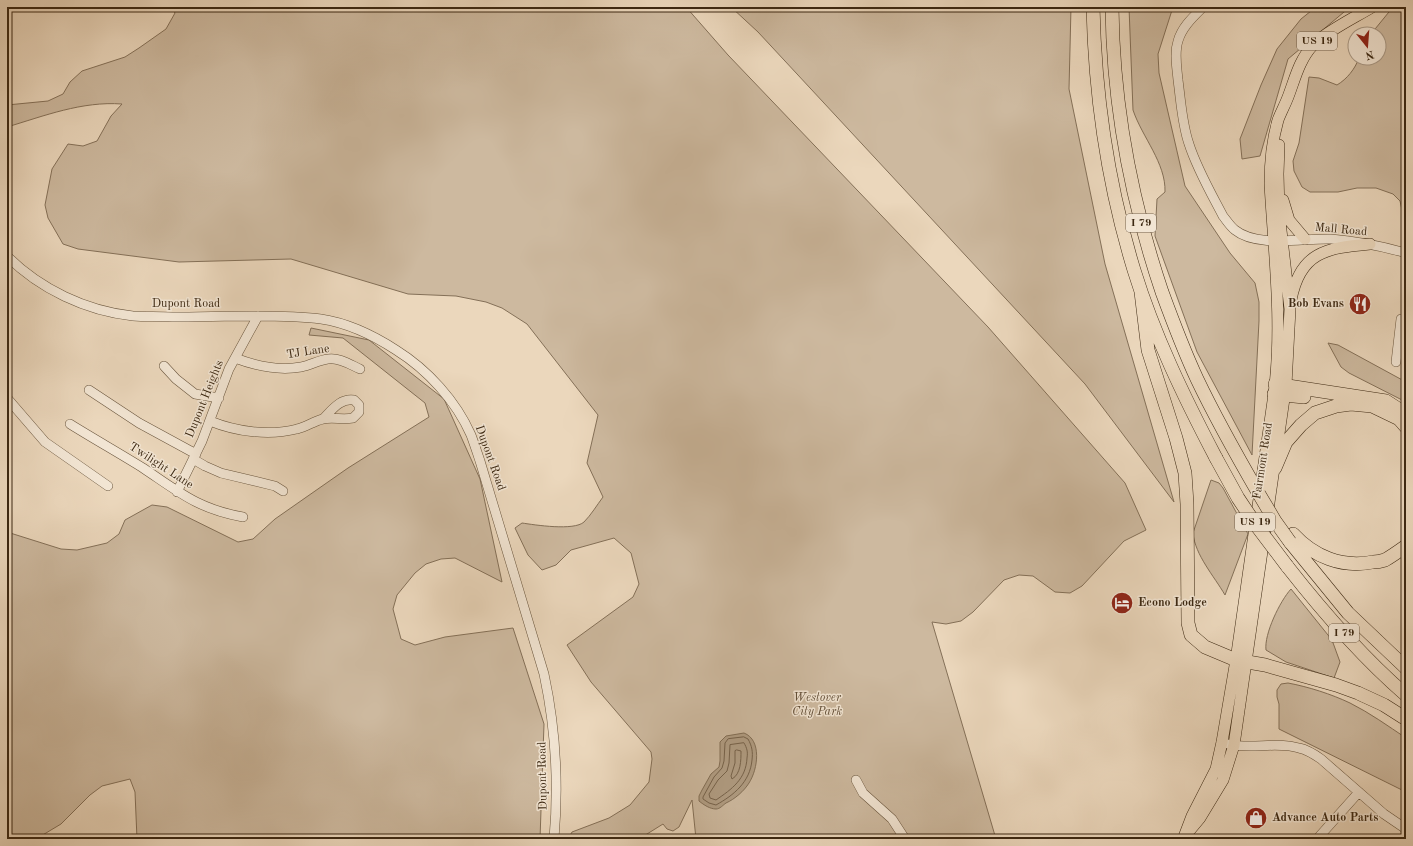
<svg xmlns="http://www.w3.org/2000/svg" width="1413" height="846" viewBox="0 0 1413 846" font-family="'Old Standard TT',serif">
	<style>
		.green { fill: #cdb99f; stroke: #847058 }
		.water { fill: #b09c82; stroke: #826e55 }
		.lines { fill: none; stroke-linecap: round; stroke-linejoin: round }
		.shore { stroke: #76624a; stroke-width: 1 }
		.minor-casing { stroke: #68543c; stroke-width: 10 }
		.major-casing { stroke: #3c2812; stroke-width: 12 }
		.highway-casing { stroke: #3c2812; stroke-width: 14 }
		.minor { stroke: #f2e5d3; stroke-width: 9 }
		.major { stroke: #ebd7bc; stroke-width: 11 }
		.highway { stroke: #ebd7bc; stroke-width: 13 }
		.highway-bridge-casing { stroke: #3c2812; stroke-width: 14; stroke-linecap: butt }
		.highway-bridge { stroke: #ebd7bc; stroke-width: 13 }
		.labels { text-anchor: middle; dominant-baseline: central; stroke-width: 3; stroke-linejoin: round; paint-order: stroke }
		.shield { fill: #f2e5d3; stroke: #73614c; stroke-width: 1 }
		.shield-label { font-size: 11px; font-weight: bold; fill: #3c2812 }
		.street-label { font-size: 12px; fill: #3c2812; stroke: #f2e5d3 }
		.poi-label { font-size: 12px; font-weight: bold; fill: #3c2812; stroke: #f2e5d3; text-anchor: start }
		.park-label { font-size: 12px; font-style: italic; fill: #604c35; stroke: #f2e5d3 }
	</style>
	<rect width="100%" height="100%" fill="#ebd7bc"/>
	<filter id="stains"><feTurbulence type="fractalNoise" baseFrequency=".005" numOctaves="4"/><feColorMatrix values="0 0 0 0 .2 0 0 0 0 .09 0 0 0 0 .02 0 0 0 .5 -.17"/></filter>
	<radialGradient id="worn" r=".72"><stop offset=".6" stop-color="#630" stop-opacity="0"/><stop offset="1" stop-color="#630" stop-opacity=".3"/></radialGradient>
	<path class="green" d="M172 7H686L728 55 988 327 1125 483 1146 530 1124 541 1082 586 1070 593 1055 592 1033 576 1019 575 1004 580 973 612 961 621 946 624 932 622 996 839H696L692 800 679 827 673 831 667 829 663 824 639 839H568L572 832 609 818 630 805 649 782 652 759 651 752 591 682 567 645 633 597 639 584 631 553 614 538 571 550 556 565 542 570 528 555 515 528 522 523C535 525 574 531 584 522 591 515 597 505 603 497L587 463 598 415 527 324 502 308 486 302 456 296 408 294 291 259 179 262 78 249 63 244 48 218 45 205 52 169 68 144 83 146 97 141 111 116 122 104C82 101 44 116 7 127V105L48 101 63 94 70 82 82 71 125 57 139 48 166 29 175 13Z
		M731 7H1071L1069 89 1105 264 1174 502 1085 384 758 32Z
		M1129 7H1173L1158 54 1159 73 1185 186 1230 253 1255 283 1259 302V321L1252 455 1197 352 1155 236 1157 199 1165 192C1166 163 1142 137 1133 110Z
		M1316 7H1350L1288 59 1260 156 1242 159 1240 139 1261 85 1277 49 1301 19Z
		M1393 7H1406V228L1400 201 1393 194 1376 188H1357L1338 192H1310L1302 187 1294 171 1293 161 1299 143 1309 77 1319 78 1337 85C1347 79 1355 69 1359 58H1379V34H1371Z
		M311 328 369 340 444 399 480 479 502 582 455 558 441 559 426 564 415 573 397 595 393 609 401 639 415 645 445 637 513 628 544 724 540 839H137L135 792 130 779 102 786 90 795 61 824 36 839H7V532L61 549 77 550 107 543 119 534 125 520 152 505 167 507 238 542 253 539 275 519 348 468 429 417 425 403 343 338 309 335Z
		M1328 343 1338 345 1406 382V402L1349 373 1341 367Z
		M1211 480 1219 483 1223 488 1248 534 1225 595C1214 576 1195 555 1193 533Z
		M1291 589 1332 640 1340 662 1334 678 1286 662 1266 650C1264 634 1280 601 1291 589Z
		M1288 683C1309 687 1331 694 1350 703 1370 713 1388 726 1406 738V792L1279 729V704L1277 697V690L1281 684Z"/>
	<path class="water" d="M744 733C762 740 758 769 749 783 744 791 735 799 726 803 723 805 720 809 716 809 710 809 704 805 699 801V796L702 790 711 774 719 767 720 761V742L726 736Z"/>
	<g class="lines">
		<path class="shore" d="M744 737 748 739C752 746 753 752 752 760 750 782 734 795 716 805L709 803 703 799V797L714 777 722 768 724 761 725 743 728 739Z
			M744 743C747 748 748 752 747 758 746 779 732 789 716 800L710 798 709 794 718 780 727 771 729 763 730 745Z
			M737 750 741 751C741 760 741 774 732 779L731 776 735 763V751Z"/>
		<g class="minor-casing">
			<path id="minor" d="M1203 7C1193 17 1182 27 1178 41 1174 53 1177 68 1178 80 1181 102 1182 124 1189 144 1197 169 1211 193 1223 216 1227 221 1230 226 1235 230 1257 248 1304 238 1331 239 1357 241 1381 246 1406 253
				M7 256C40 289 86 311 133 316 146 317 159 316 172 317 199 317 225 316 251 316 274 316 298 316 321 319 348 323 373 335 396 350 428 370 456 401 471 435 474 443 477 452 480 461L544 674C556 730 559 782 554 839
				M235 358C256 366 279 371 301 367 311 365 319 360 328 359 339 357 351 365 360 369
				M1396 362 1401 319 1406 320
				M164 366 176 379 195 394 219 398
				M89 390 139 423 196 454
				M7 398 45 442 108 486
				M210 421C237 432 269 436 297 429 306 427 314 421 323 419 333 417 343 420 353 418L359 412V405L354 400C340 398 332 410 323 419
				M70 424C94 439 119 453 143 468 179 492 198 509 243 517
				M193 459 205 466 221 473 275 486 283 491
				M177 492 202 441 229 369 258 316
				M1228 744C1251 750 1276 741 1299 748 1308 750 1314 754 1321 759L1384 814 1406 829
				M856 780 863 793 892 819 905 839
				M1317 839 1359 792"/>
		</g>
		<g class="major-casing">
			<path id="major" d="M1283 200 1289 220 1305 239
				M1291 300C1300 252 1326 248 1370 244
				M1190 830 1200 818 1223 780 1234 745 1286 385 1290 309 1279 213 1278 174 1279 145
				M1184 837 1192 816 1216 769 1222 742 1236 660 1274 394C1283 324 1274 254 1270 184 1270 162 1272 141 1278 120 1281 112 1285 105 1288 97 1295 79 1299 60 1313 45 1325 32 1356 17 1372 7"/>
		</g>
		<g class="highway-casing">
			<path id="highway" d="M1093 7C1095 96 1108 185 1134 270 1154 335 1184 397 1216 458
				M1112 7C1113 104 1131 200 1162 292 1173 322 1184 351 1197 379 1216 419 1237 456 1259 494
				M1141 292 1148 350 1176 438 1185 473 1187 504 1188 623 1191 635 1205 647 1236 660 1265 665 1336 685 1358 693 1384 705 1406 719
				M1275 384 1386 401 1406 414
				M1274 394 1304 397
				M1275 468 1286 442 1301 425 1315 413 1336 406 1351 404 1372 406 1399 419 1406 427
				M1293 534C1314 557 1342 568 1373 562 1377 562 1382 561 1385 560 1392 556 1399 551 1406 546
				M1290 542 1348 613 1406 668
				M1287 566C1323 612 1362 657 1406 695"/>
		</g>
		<use href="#minor" class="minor"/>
		<use href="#major" class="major"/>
		<use href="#highway" class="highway"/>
		<g class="highway-bridge-casing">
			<path id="highway-bridge" d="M1216 458 1238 498 1256 525 1287 566
				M1259 494 1275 521 1290 542"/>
		</g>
		<use href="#highway-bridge" class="highway-bridge"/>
	</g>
	<defs>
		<g id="restaurant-disc" transform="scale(1.15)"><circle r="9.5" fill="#8f2418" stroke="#f2e5d3"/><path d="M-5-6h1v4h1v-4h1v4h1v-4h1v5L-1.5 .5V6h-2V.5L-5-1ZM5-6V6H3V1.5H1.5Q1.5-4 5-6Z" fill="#fff"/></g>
		<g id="hotel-disc" transform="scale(1.15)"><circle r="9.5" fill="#8f2418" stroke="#f2e5d3"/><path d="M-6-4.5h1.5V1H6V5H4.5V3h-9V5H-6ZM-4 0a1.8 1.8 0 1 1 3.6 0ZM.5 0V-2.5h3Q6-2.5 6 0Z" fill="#fff"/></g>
		<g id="shop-disc" transform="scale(1.15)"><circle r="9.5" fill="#8f2418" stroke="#f2e5d3"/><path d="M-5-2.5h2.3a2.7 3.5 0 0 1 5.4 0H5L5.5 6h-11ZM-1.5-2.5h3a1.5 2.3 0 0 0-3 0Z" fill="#fff"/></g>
	</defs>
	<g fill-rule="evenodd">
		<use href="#restaurant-disc" x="1360" y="304"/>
		<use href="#hotel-disc" x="1122" y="603"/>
		<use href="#shop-disc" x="1256" y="818"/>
	</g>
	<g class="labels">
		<g class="shield">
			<rect x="1297" y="32" width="40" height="18" rx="3"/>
			<rect x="1126" y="214" width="30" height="18" rx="3"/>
			<rect x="1235" y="513" width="40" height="18" rx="3"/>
			<rect x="1329" y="624" width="30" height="18" rx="3"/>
		</g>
		<g class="shield-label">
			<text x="1317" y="41">US 19</text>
			<text x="1141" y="223">I 79</text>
			<text x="1255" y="522">US 19</text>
			<text x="1344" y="633">I 79</text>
		</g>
		<g class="street-label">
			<text transform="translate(1341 230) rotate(5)">Mall Road</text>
			<text x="186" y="304">Dupont Road</text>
			<text transform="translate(308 352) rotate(-9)">TJ Lane</text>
			<text transform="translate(205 399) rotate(-68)">Dupont Heights</text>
			<text transform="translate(490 458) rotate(70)">Dupont Road</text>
			<text transform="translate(1263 461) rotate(-81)">Fairmont Road</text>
			<text transform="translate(161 466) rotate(33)">Twilight Lane</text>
			<text transform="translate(543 776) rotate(-91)">Dupont Road</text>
		</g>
		<g class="poi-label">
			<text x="1344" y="304" text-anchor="end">Bob Evans</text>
			<text x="1138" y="603">Econo Lodge</text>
			<text x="1272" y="818">Advance Auto Parts</text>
		</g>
		<g class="park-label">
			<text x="817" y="698">Westover<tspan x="817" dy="14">City Park</tspan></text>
		</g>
	</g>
	<rect width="1413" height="846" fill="none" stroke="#ebd7bc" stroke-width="24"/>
	<rect x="8" y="8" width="1397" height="830" fill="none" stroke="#3c2812" stroke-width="2"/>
	<rect x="12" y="12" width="1389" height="822" fill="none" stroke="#3c2812"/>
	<g transform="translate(1367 46) rotate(163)"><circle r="19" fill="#f2e5d3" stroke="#a99986"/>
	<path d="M0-3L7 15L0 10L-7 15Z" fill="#8f2418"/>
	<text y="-6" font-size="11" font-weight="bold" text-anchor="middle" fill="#3c2812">N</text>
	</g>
	<rect width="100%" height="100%" filter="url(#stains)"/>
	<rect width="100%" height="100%" fill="url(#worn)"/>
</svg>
